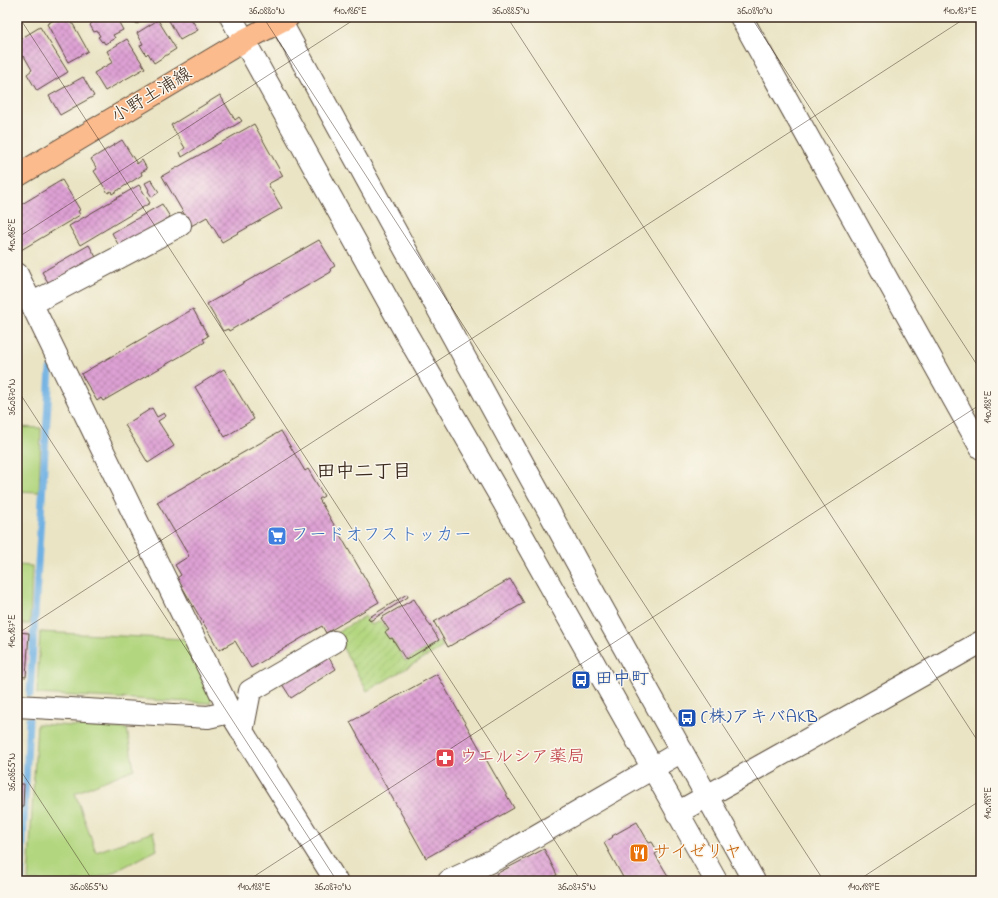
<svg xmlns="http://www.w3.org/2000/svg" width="998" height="898" viewBox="0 0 998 898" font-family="'Indie Flower','Klee One',sans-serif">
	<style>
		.grass { fill: #b2d67f; stroke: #76804e }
		.garden { fill: url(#garden-furrows); stroke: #76804e }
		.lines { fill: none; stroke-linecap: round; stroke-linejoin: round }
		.stream { stroke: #6fb1e3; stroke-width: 7 }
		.building { fill: url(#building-cross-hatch) }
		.minor-casing { stroke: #554637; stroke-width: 24 }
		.major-casing { stroke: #554637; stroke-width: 24 }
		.minor { stroke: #fff; stroke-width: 22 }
		.major { stroke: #fbbb8d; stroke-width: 22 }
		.ticks { fill: none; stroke: #3b2a1e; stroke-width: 1; stroke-opacity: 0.45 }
		.labels { text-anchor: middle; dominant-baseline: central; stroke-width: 3; stroke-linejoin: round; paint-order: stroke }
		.street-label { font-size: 18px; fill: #3b2a1e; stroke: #fbf7ec }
		.shop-label { font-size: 18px; fill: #366cbe; stroke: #fbf7ec; text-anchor: start }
		.transit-label { font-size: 18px; fill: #164399; stroke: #fbf7ec; text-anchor: start }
		.health-label { font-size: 18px; fill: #be3a42; stroke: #fbf7ec; text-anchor: start }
		.food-label { font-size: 18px; fill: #c56008; stroke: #fbf7ec; text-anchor: start }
		.neighbourhood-label { font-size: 19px; font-weight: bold; fill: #3b2a1e; stroke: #fbf7ec }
		.neatline { fill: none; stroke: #3b2a1e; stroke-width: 1.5 }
		.ticks-label { font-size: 10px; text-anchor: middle; fill: #3b2a1e }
	</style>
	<defs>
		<pattern id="garden-furrows" width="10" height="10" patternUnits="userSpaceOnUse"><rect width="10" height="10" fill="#b2d67f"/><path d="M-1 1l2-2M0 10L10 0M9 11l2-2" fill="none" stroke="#9ab86d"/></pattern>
		<pattern id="building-cross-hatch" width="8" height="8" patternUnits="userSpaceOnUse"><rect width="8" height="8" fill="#dea1d4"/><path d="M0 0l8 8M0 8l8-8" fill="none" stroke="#b583ab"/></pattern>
	</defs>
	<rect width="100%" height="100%" fill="#fbf7ec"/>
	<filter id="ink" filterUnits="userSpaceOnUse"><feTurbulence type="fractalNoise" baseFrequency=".025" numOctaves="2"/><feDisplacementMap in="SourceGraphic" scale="8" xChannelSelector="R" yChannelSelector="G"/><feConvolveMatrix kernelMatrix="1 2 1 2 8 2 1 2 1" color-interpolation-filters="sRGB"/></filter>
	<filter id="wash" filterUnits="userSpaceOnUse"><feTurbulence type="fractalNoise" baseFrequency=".012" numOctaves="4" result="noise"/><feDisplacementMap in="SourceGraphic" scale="16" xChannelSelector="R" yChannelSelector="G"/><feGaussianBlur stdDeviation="0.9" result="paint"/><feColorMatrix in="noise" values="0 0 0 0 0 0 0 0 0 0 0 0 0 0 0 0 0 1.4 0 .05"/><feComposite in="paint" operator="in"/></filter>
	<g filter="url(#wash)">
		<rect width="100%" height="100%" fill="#eae4c4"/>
		<path class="grass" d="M17 427 41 428 39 492 17 491Z
			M17 565 32 566 30 624H17Z
			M40 632 184 639 213 695 210 703 37 694Z
			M37 724 127 729 134 769 75 793 96 852 153 832 157 850 110 874 84 881H28Z"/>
		<path class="garden" d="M365 616 371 625 381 621 405 661 440 641 443 647 367 691 335 634Z"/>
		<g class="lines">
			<path class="stream" d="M30 694 50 370
				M21 881 29 720"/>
		</g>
		<g id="blocks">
			<path class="building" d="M59 17H69L88 51 68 62 47 24Z
				M89 17H116L123 30 113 35 115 38 105 44 103 41 102 42 98 37 100 36 97 31 94 32 90 25 92 23Z
				M132 17H146L147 18 137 24 135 22 133 23 131 17Z
				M167 17H190L198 30 180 40Z
				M158 20 176 49 154 63 148 53 146 55 140 45 143 44 137 33Z
				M40 27 68 72 37 91 27 74 32 70 24 56 18 59 17 58V41Z
				M127 39 145 68 105 91 94 73 113 62 107 51Z
				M83 77 94 96 60 115 49 96Z
				M220 95 235 120 239 117 242 121 182 157 180 152 185 148 171 125Z
				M254 124 283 176 268 184 282 208 222 242 207 217 191 226 162 176Z
				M122 140 137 164 142 160 147 169 141 172 142 175 112 194 111 191 108 193 94 171 97 169 91 159Z
				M62 180 80 210 78 211 80 215 21 250 19 246 17 247V207Z
				M151 180 159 192 152 197 148 191 149 190 145 183Z
				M139 185 150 203 80 245 69 226Z
				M162 204 170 217 119 246 112 233Z
				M319 240 335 266 330 269 331 272 229 331 228 329 223 331 207 304Z
				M89 245 96 257 49 284 42 272Z
				M193 309 208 336 203 339 205 342 103 401 101 398 97 401 81 374Z
				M224 369 254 419 225 437 195 387Z
				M152 408 157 417 164 413 166 416 158 421 174 446 148 463 125 425Z
				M281 431 305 471 308 469 324 496 319 499 379 602 326 633 322 626 251 668 235 641 219 650 177 578 181 575 175 565 189 556 157 502Z
				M510 579 524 603 448 647 434 622Z
				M407 594 408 597 370 621 368 618Z
				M414 599 439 640 406 660 392 638 390 639 385 632 389 630 381 618Z
				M17 632 29 633 26 677 17 676Z
				M327 655 336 669 291 698 282 684Z
				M437 674 514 808 426 858 350 722Z
				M17 784H24L23 807H17Z
				M637 822 649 843 652 842 658 852 655 854 671 881H625L604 843 613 837 612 836Z
				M544 849 557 875 545 881H500L496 874Z"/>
		</g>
	</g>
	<g filter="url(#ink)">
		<use href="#blocks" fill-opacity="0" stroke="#554637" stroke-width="1"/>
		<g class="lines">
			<g class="minor-casing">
				<path id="minor" d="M231 17 407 335 503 501 716 881
					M278 17 580 568 754 881
					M741 17 981 448
					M17 274 230 712 336 881
					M31 304 180 225
					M17 706 208 717 230 712
					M242 732 250 691 334 642
					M677 813 981 642
					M449 881 500 857 682 751"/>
			</g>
			<g class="major-casing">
				<path id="major" d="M17 176 243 41 288 17"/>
			</g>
			<use href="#minor" class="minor"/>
			<use href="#major" class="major"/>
		</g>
	</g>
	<path class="ticks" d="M19 17 581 881M263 17 824 881M507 17 981 746M751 17 981 371M17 238 358 17M17 389 337 881M17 634 967 17M17 765 93 881M247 881 981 404M857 881 981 800"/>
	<defs>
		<g id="supermarket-square" transform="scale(1)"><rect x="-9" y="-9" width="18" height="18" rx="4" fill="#3f7fe0" stroke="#fbf7ec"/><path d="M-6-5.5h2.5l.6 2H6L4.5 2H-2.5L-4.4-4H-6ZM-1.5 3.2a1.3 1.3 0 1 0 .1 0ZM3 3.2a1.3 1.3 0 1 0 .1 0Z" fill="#fff"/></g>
		<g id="bus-square" transform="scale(1)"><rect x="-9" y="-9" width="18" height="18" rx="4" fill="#1a4fb4" stroke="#fbf7ec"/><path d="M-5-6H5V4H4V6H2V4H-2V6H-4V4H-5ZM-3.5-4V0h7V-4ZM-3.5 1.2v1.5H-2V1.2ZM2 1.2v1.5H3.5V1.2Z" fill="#fff"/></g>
		<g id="pharmacy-square" transform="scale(1)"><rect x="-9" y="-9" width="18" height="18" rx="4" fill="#e0444e" stroke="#fbf7ec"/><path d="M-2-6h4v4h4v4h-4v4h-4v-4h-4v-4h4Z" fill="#fff"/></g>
		<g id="restaurant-square" transform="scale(1)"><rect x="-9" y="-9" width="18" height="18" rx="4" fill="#e8710a" stroke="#fbf7ec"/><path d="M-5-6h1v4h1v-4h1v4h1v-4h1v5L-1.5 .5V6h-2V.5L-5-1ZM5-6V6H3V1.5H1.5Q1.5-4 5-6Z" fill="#fff"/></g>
	</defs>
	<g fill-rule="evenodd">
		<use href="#supermarket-square" x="277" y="536"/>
		<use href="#bus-square" x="581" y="680"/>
		<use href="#bus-square" x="687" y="718"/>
		<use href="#pharmacy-square" x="445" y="758"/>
		<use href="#restaurant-square" x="639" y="853"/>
	</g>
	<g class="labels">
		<g class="street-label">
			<text transform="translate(152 96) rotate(-31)">小野土浦線</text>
		</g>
		<g class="shop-label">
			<text x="291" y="536">フードオフストッカー</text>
		</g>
		<g class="transit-label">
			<text x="595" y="680">田中町</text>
			<text x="701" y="718">(株)アキバAKB</text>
		</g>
		<g class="health-label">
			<text x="459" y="758">ウエルシア薬局</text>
		</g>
		<g class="food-label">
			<text x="653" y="853">サイゼリヤ</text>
		</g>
		<g class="neighbourhood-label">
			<text x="364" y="472">田中二丁目</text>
		</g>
	</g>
	<rect width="998" height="898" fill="none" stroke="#fbf7ec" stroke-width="44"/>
	<rect x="22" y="22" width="954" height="854" class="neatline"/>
	<g class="ticks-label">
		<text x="267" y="14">36.0880°N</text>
		<text x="350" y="14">140.186°E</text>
		<text x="511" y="14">36.0885°N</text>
		<text x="755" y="14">36.0890°N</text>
		<text x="960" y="14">140.187°E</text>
		<text transform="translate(11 235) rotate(-90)" y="4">140.186°E</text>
		<text transform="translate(11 397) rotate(-90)" y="4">36.0870°N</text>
		<text transform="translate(987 407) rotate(-90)" y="4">140.188°E</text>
		<text transform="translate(11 631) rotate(-90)" y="4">140.187°E</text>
		<text transform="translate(11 772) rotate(-90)" y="4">36.0865°N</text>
		<text transform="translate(987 803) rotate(-90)" y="4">140.189°E</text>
		<text x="89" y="890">36.0865°N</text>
		<text x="254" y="890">140.188°E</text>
		<text x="333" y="890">36.0870°N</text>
		<text x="577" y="890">36.0875°N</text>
		<text x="864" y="890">140.189°E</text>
	</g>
</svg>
